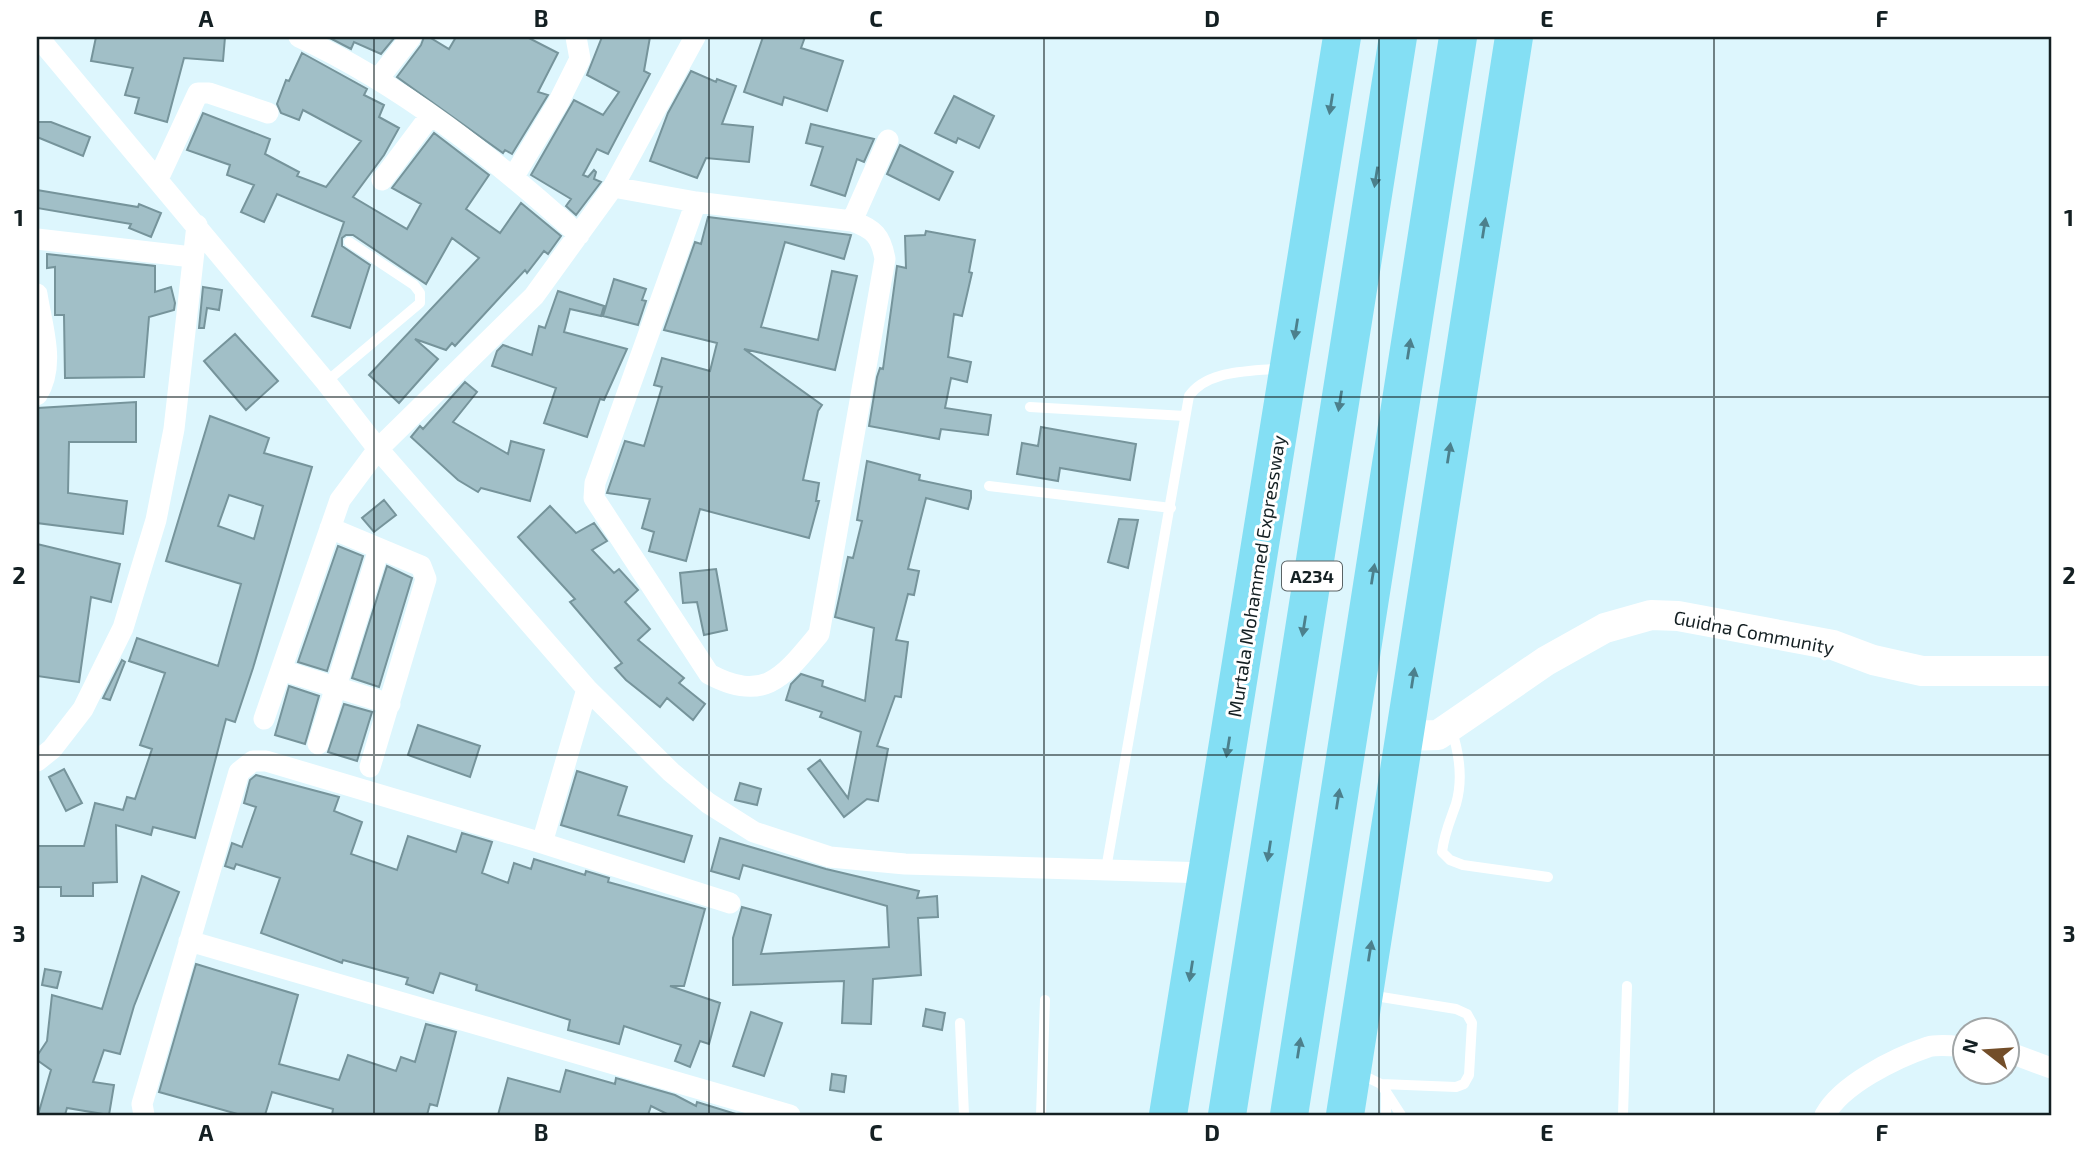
<svg xmlns="http://www.w3.org/2000/svg" width="2088" height="1152" viewBox="0 0 2088 1152" font-family="'Exo 2',sans-serif">
	<style>
		.building { fill: #a1bfc7; stroke: #76949b; stroke-width: 2; fill-rule: evenodd }
		.lines { fill: none; stroke-linecap: round; stroke-linejoin: round }
		.lane { stroke: #fff; stroke-width: 10 }
		.street { stroke: #fff; stroke-width: 21 }
		.secondary { stroke: #fff; stroke-width: 30 }
		.highway { stroke: #84dff4; stroke-width: 38 }
		.oneway { fill: #4c808c }
		.grid { fill: none; stroke: #142023; stroke-width: 2; stroke-opacity: 0.55 }
		.labels { text-anchor: middle; dominant-baseline: central; stroke-width: 6; stroke-linejoin: round; paint-order: stroke }
		.shield { fill: #fff; stroke: #5a6365; stroke-width: 2 }
		.shield-label { font-size: 18px; font-weight: bold; fill: #142023 }
		.street-label { font-size: 19px; fill: #142023; stroke: #fff }
		.neatline { fill: none; stroke: #142023; stroke-width: 2.5 }
		.grid-label { font-size: 23px; text-anchor: middle; font-weight: bold; fill: #142023 }
	</style>
	<rect width="100%" height="100%" fill="#ddf6fd"/>
	<path class="building" d="M96 37H225L223 61 184 58 167 122 135 113 139 98 125 95 133 68 91 61Z
		M328 37H395L381 54 354 42 351 49Z
		M424 37H429L449 49 456 37H527L558 53 538 92 548 95 512 154 505 150 503 153 397 77 421 45Z
		M602 37H650L644 71 650 74 608 154 597 149 583 175 588 177 594 170 596 172 594 179 601 182 576 215 566 206 571 199 531 175 574 100 603 115 619 92 587 75Z
		M763 37H805L801 48 843 61 827 111 784 97 782 105 744 92Z
		M302 53 367 89 364 95 384 105 379 117 399 128 384 155 353 197 407 229 421 204 392 188 434 133 489 175 466 209 500 233 521 203 561 236 548 254 544 251 527 273 525 270 455 346 452 343 446 350 415 339 438 359 399 403 369 375 479 258 452 238 426 284 353 235H346L342 238V246L370 265 350 328 312 316 344 222 277 194 264 222 241 212 254 185 227 175 230 165 187 150 203 113 270 139 265 154 299 172 297 176 326 187 361 141 303 110 299 120 281 113 277 104 286 80 289 81Z
		M691 71 716 82 717 79 736 86 722 124 753 127 749 162 706 158 697 178 650 161 668 113Z
		M954 96 994 116 979 148 958 138 956 143 935 133Z
		M37 122H51L90 137 83 156 37 137Z
		M811 124 874 139 864 162 857 159 845 196 811 185 823 147 806 143Z
		M900 145 953 172 939 200 887 174Z
		M37 190 138 207 139 204 161 213 151 237 129 228 131 224 37 208Z
		M708 217 851 235 844 259 785 242 761 327 818 340 832 271 857 276 835 370 744 349 822 405 818 411 803 480 819 483 816 501H819L809 538 700 509 686 561 649 551 654 532 642 528 650 499 607 493 625 441 644 446 662 387 654 385 662 358 710 371 717 343 664 330 695 242 701 244Z
		M926 231 975 240 969 272 972 273 962 316 954 314 948 357 971 362 967 382 951 378 945 408 991 415 988 435 941 429 939 439 869 426 877 377 880 368 883 369 897 266 906 268 905 236 925 235Z
		M47 254 155 266V292L171 287 175 303 174 310 149 317 144 377 65 378 64 315H55V267L47 268Z
		M614 279 646 289 642 300 646 301 638 325 603 316Z
		M203 287 222 290 219 310 207 308 204 328H199Z
		M558 291 604 306 601 316 570 309 564 332 627 349 604 400 600 399 587 437 544 423 556 388 492 366 497 351 503 345 532 355 539 326 545 328Z
		M235 334 278 381 246 410 204 361Z
		M465 382 477 392 453 422 508 454 511 441 544 450 530 501 481 488 478 492 458 480 411 437 420 426 423 429Z
		M136 402V442H69L68 493 127 501 123 534 37 523 38 408Z
		M210 416 269 438 264 453 312 467 253 668 235 722 226 719 195 838 153 827 151 835 116 825 117 882 93 883V896H61V887H37V846H84L95 803 123 810 127 797 135 799 152 749 140 745 165 673 129 661 137 638 218 666 241 584 166 561ZM229 495 263 506 254 539 218 526Z
		M1041 427 1136 444 1130 480 1060 468 1058 481 1017 474 1022 443 1038 446Z
		M867 461 920 475 919 480 971 491V498L968 509 926 498 908 569 919 571 914 595 908 594 896 640 908 642 901 697 895 696 877 746 888 749 878 801 867 799 844 817 808 769 820 760 848 798 861 732 820 717 822 712 786 700 791 684 801 674 823 681 822 686 865 701 874 628 835 617 848 557 853 558 862 521 857 520Z
		M384 500 396 515 374 532 362 518Z
		M550 506 576 533 594 523 607 541 592 550 614 573 619 569 638 590 625 602 650 629 638 640 684 678 679 683 705 704 693 720 667 698 660 707 626 680 615 668 622 663 570 602 575 599 518 537Z
		M1119 519 1138 520 1128 568 1108 562Z
		M37 544 120 564 111 602 91 597 79 682 37 676Z
		M338 546 363 556 327 671 298 662Z
		M387 566 412 578 379 687 352 678Z
		M716 569 727 630 704 635 697 602 683 603 680 573Z
		M122 660 125 662 110 700 103 698Z
		M289 686 319 696 305 744 275 735Z
		M344 704 372 712 357 761 328 752Z
		M418 725 480 746 470 777 408 755Z
		M64 769 82 803 66 811 49 777Z
		M577 771 627 787 618 815 692 836 684 862 561 825Z
		M256 775 339 797 334 811 362 822 351 854 397 870 408 836 456 852 462 833 492 842 482 873 508 883 514 863 531 869 534 859 585 875 586 871 609 878 608 882 705 909 684 986H670L720 1003 709 1044 700 1041 690 1067 675 1061 681 1045 624 1026 619 1044 568 1030 570 1020 476 990 477 985 440 973 433 993 406 984 408 978 343 960 342 963 261 933 280 878 236 864 234 869 225 866 232 843 242 847 256 807 244 803 250 780Z
		M740 783 761 789 757 805 735 800Z
		M720 838 826 869 919 891 917 898 937 896 938 917 918 918 921 975 873 979 871 1024 842 1023 844 981 733 985V938L742 907 771 915 761 954 889 947 887 906 743 865 739 879 711 871Z
		M142 876 179 892 134 1006 120 1054 104 1050 93 1082 114 1085 109 1115 67 1108 65 1115H38L51 1070 37 1060V1056L47 1041 52 995 102 1009Z
		M196 964 298 995 279 1064 339 1080 348 1055 396 1071 401 1057 415 1062 426 1024 456 1032 437 1106 430 1104 427 1115H332L333 1109 272 1092 265 1115H241L159 1092Z
		M45 969 61 972 57 988 42 985Z
		M926 1009 945 1013 942 1030 923 1026Z
		M751 1012 782 1023 764 1076 733 1066Z
		M566 1070 615 1084 616 1078 675 1095 696 1106 697 1102 739 1115H669L651 1106 648 1115H498L508 1078 560 1092Z
		M832 1074 846 1076 844 1092 830 1090Z"/>
	<g class="lines">
		<path class="lane" d="M326 382 420 303V293L414 285 349 242
			M1030 407 1185 416
			M989 486 1171 508
			M1451 728C1459 752 1463 780 1456 804 1450 821 1444 834 1442 852L1450 860 1463 865 1548 877
			M1106 869 1189 396C1208 369 1251 372 1282 368
			M1369 995 1456 1009 1467 1014 1472 1023 1469 1075 1464 1084 1456 1087 1381 1084
			M960 1023 964 1115
			M1358 1073 1381 1084 1401 1115
			M1041 1115 1045 1000
			M1386 1115V1093
			M1623 1115 1627 986"/>
		<path class="street" d="M38 37 326 382 378 449 587 689 671 772 708 803 754 832 830 857 905 864 1208 873
			M299 37C402 85 495 159 579 235
			M378 79 411 37
			M514 176 558 103 580 59 576 37
			M158 179 198 93H209L268 113
			M382 180 430 116
			M613 187 696 202 852 221C874 229 881 236 885 259L819 634C784 676 765 704 709 674L594 498 595 483 696 202
			M852 221 888 140
			M37 239 192 257
			M37 294C42 327 56 365 37 395
			M330 528 421 566 426 579 370 767
			M281 670 390 704
			M264 719 340 500 378 449 534 296 613 187 695 37
			M318 744 379 549
			M37 761 52 749 83 709 123 628 156 520 174 429 197 225
			M542 843 587 689
			M189 941 790 1115
			M2008 1052 2051 1068
			M144 1115 142 1104 239 772 253 761H266L542 843 730 903
			M1825 1115C1841 1085 1895 1058 1928 1047 1938 1044 1954 1046 1966 1047"/>
		<path class="secondary" d="M1404 736 1438 735 1546 661 1605 628 1651 615 1678 616 1833 645 1873 660 1922 671H2051"/>
		<path class="highway" d="M1168 1115 1342 37
			M1227 1115 1398 37
			M1289 1115 1458 37
			M1345 1115 1514 37"/>
	</g>
	<defs><path id="oneway-solid" d="M-6-.8H1V-3.2L6.5 0L1 3.2V.8H-6Z" transform="scale(1.75)"/></defs>
	<g class="oneway">
		<use href="#oneway-solid" transform="translate(1331 104) rotate(99)"/>
		<use href="#oneway-solid" transform="translate(1376 177) rotate(99)"/>
		<use href="#oneway-solid" transform="translate(1484 228) rotate(-81)"/>
		<use href="#oneway-solid" transform="translate(1296 329) rotate(99)"/>
		<use href="#oneway-solid" transform="translate(1409 349) rotate(-81)"/>
		<use href="#oneway-solid" transform="translate(1340 401) rotate(99)"/>
		<use href="#oneway-solid" transform="translate(1449 453) rotate(-81)"/>
		<use href="#oneway-solid" transform="translate(1373 574) rotate(-81)"/>
		<use href="#oneway-solid" transform="translate(1304 626) rotate(99)"/>
		<use href="#oneway-solid" transform="translate(1413 678) rotate(-81)"/>
		<use href="#oneway-solid" transform="translate(1228 747) rotate(99)"/>
		<use href="#oneway-solid" transform="translate(1338 799) rotate(-81)"/>
		<use href="#oneway-solid" transform="translate(1269 851) rotate(99)"/>
		<use href="#oneway-solid" transform="translate(1370 951) rotate(-81)"/>
		<use href="#oneway-solid" transform="translate(1191 971) rotate(99)"/>
		<use href="#oneway-solid" transform="translate(1299 1048) rotate(-81)"/>
	</g>
	<path class="grid" d="M374 37V1115M709 37V1115M1044 37V1115M1379 37V1115M1714 37V1115M37 397H2051M37 755H2051"/>
	<g class="labels">
		<rect class="shield" x="1282" y="561.5" width="60" height="29" rx="5"/>
		<g class="shield-label">
			<text x="1312" y="576">A234</text>
		</g>
		<g class="street-label">
			<text transform="translate(1256 576) rotate(-81)">Murtala Mohammed Expressway</text>
			<text transform="translate(1754 632) rotate(11)">Guidna Community</text>
		</g>
	</g>
	<rect width="2088" height="1152" fill="none" stroke="#ffffff" stroke-width="77"/>
	<g transform="translate(1986 1051) rotate(287)"><circle r="33" fill="#ffffff" stroke="#a1a6a7" stroke-width="2"/>
	<path d="M0-5L12 26L0 18L-12 26Z" fill="#734e29"/>
	<text y="-10" font-size="19" font-weight="bold" text-anchor="middle" fill="#142023">N</text>
	</g>
	<rect x="38" y="38" width="2012" height="1076" class="neatline"/>
	<g class="grid-label">
		<text x="206" y="27">A</text>
		<text x="541" y="27">B</text>
		<text x="876" y="27">C</text>
		<text x="1212" y="27">D</text>
		<text x="1547" y="27">E</text>
		<text x="1882" y="27">F</text>
		<text x="19" y="226">1</text>
		<text x="2069" y="226">1</text>
		<text x="19" y="584">2</text>
		<text x="2069" y="584">2</text>
		<text x="19" y="942">3</text>
		<text x="2069" y="942">3</text>
		<text x="206" y="1141">A</text>
		<text x="541" y="1141">B</text>
		<text x="876" y="1141">C</text>
		<text x="1212" y="1141">D</text>
		<text x="1547" y="1141">E</text>
		<text x="1882" y="1141">F</text>
	</g>
</svg>
